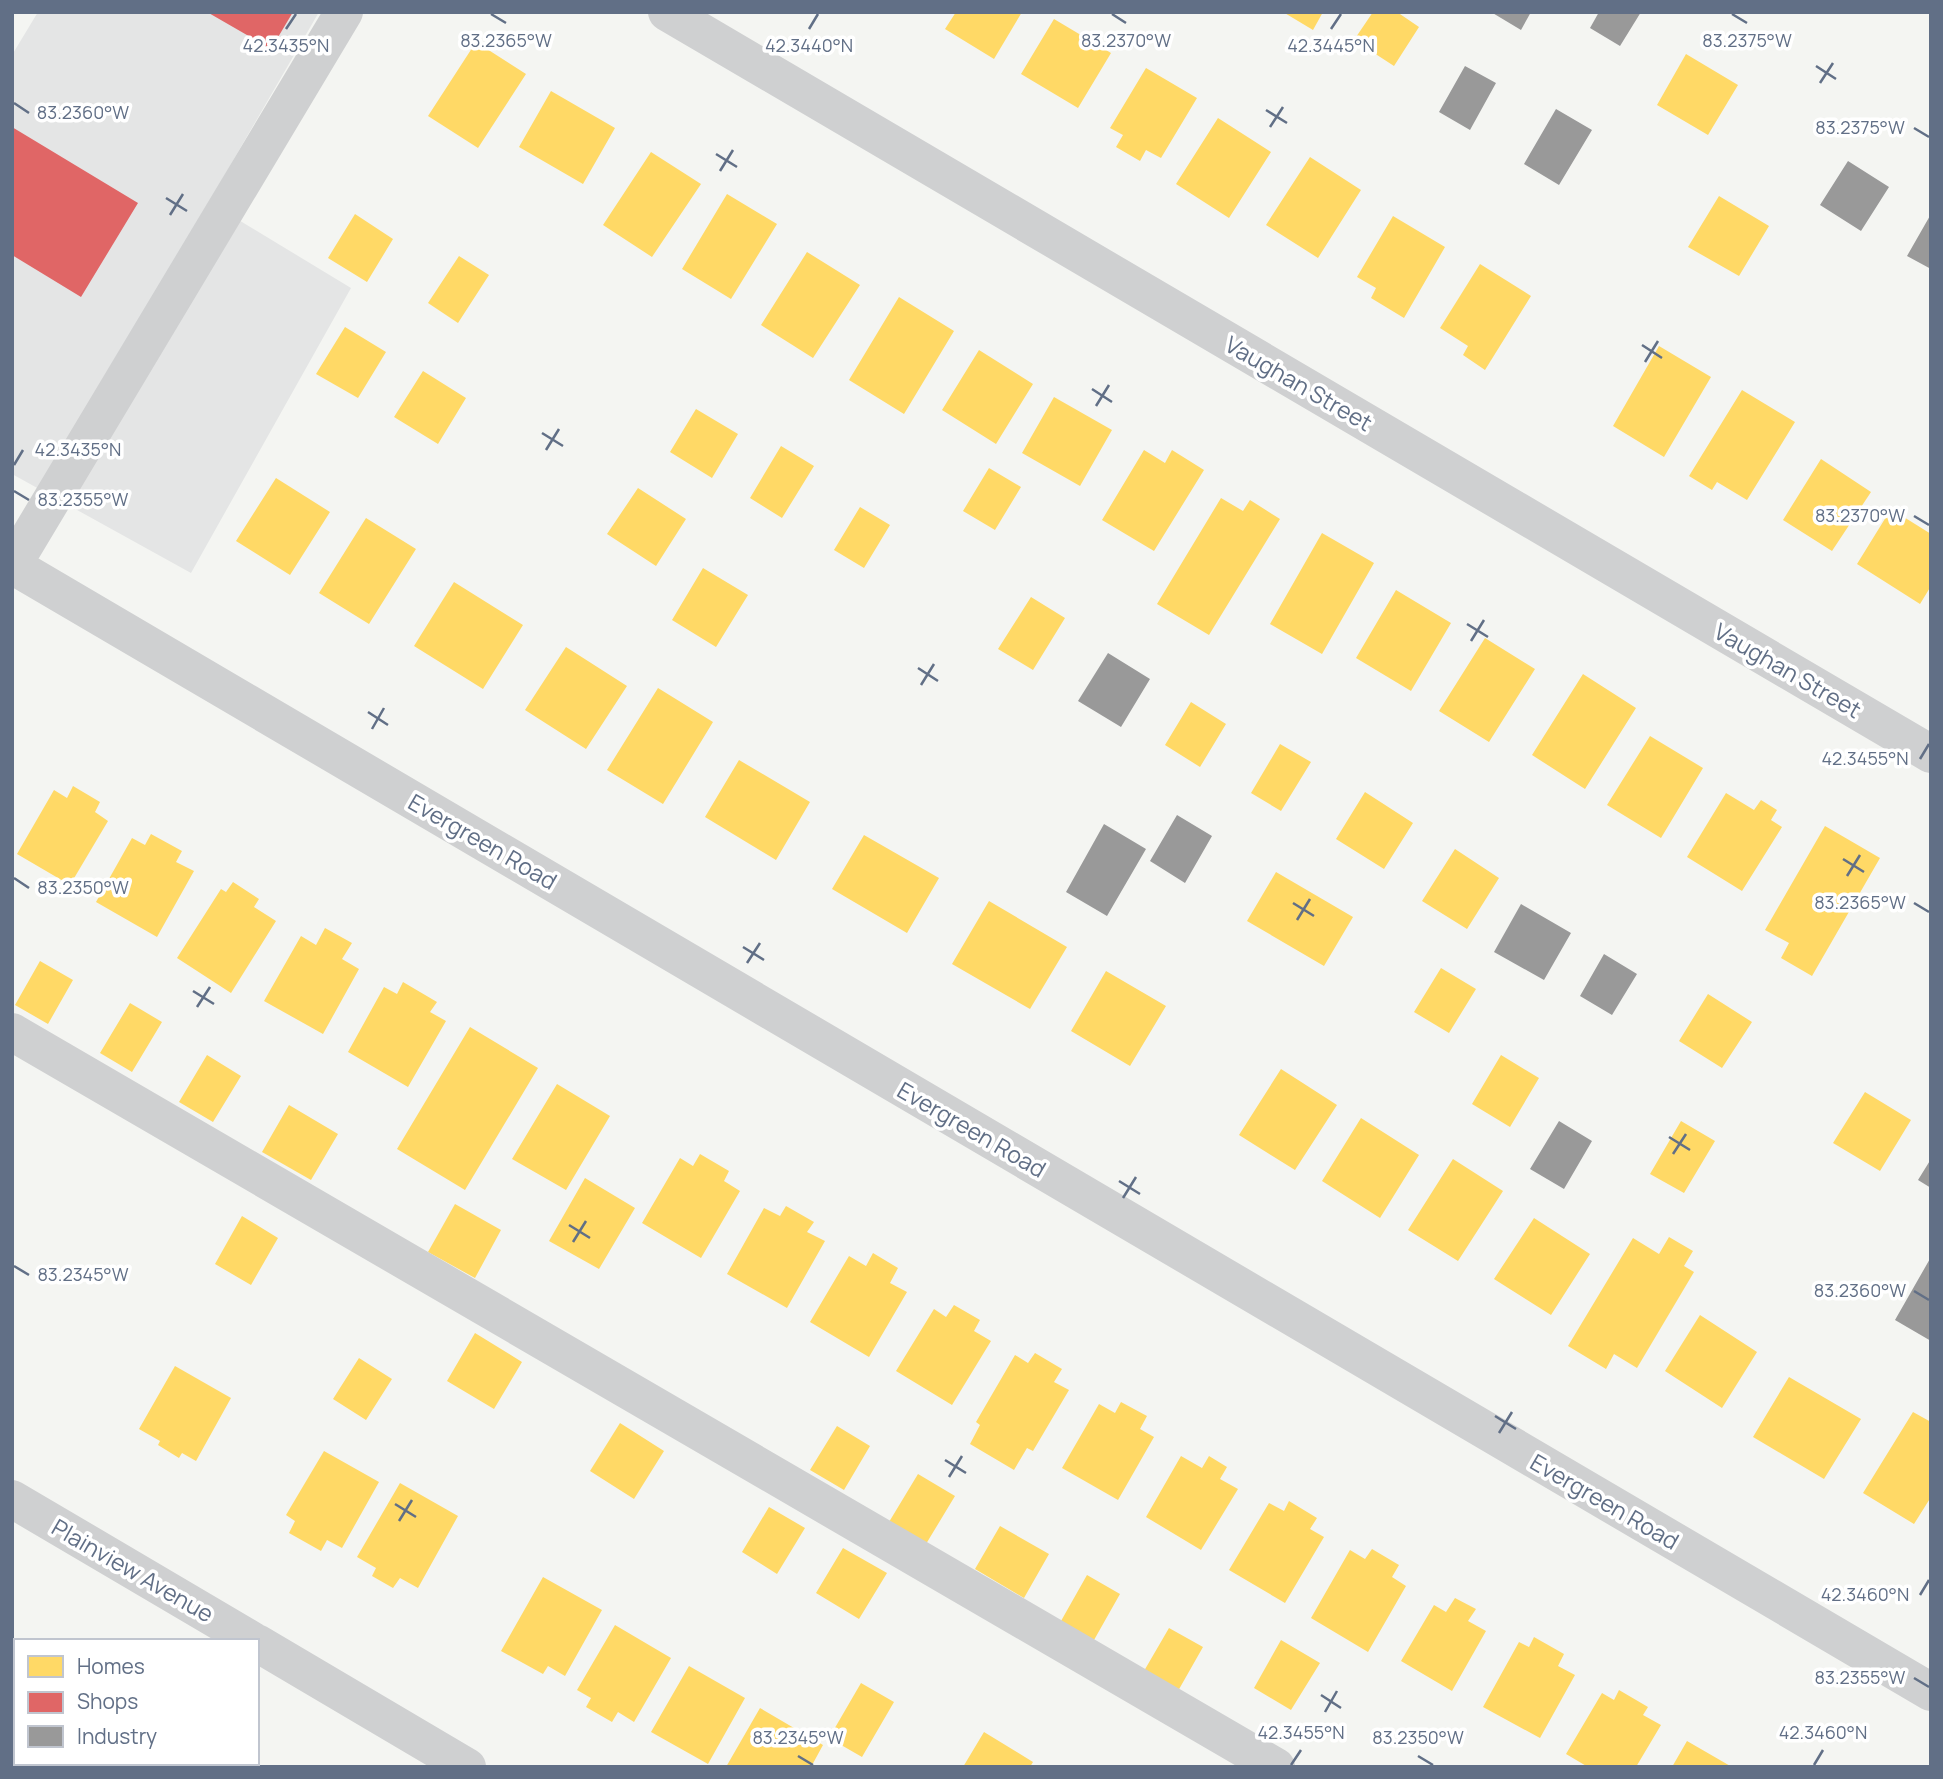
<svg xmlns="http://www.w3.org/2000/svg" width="1943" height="1779" viewBox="0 0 1943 1779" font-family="Manrope,sans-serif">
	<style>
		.built { fill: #e4e5e5 }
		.homes { fill: #ffd966 }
		.shops { fill: #e06666 }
		.industry { fill: #999 }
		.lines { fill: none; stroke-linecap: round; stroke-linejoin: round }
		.minor { stroke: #cfd0d1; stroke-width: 38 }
		.ticks { fill: none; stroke: #616f86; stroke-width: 2.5 }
		.labels { text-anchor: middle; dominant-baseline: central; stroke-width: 7; stroke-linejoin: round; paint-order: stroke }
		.street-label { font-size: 23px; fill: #616f86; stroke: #fff }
		.ticks-label { font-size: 18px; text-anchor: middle; fill: #616f86; stroke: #fff; stroke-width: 7; stroke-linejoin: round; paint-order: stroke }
	</style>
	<rect width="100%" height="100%" fill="#f4f5f2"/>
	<path class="built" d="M38 12H319L209 202 351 288 191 573 12 474V55Z"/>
	<path class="homes" d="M956 12H1022L994 59 945 29Z
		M1283 12H1323L1313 30Z
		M1373 12H1397L1419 27 1394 66 1354 40Z
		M1054 19 1111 53 1078 108 1021 74Z
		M476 42 526 74 478 148 428 116Z
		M1686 54 1738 85 1708 135 1657 105Z
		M1146 68 1197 98 1161 158 1146 150 1140 161 1116 147 1123 135 1110 128Z
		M551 91 615 128 583 184 519 147Z
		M1218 118 1271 152 1229 218 1176 184Z
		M651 152 701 184 652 257 603 225Z
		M1310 157 1361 190 1318 258 1266 225Z
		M727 194 777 224 731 299 682 269Z
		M1719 196 1769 226 1739 276 1688 247Z
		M355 214 393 239 367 282 328 258Z
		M1393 216 1445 247 1404 318 1371 298 1376 288 1357 277Z
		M807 252 860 285 813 358 761 325Z
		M459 256 489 275 458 323 428 303Z
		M1480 264 1531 296 1485 370 1463 355 1468 346 1440 328Z
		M899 297 954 331 904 414 849 380Z
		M345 327 386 352 358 398 316 374Z
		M1659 346 1711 377 1664 457 1613 426Z
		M979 350 1033 384 996 444 942 410Z
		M423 371 466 398 438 444 394 417Z
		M1742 390 1795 422 1747 500 1717 482 1712 490 1689 476Z
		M1054 397 1112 430 1080 486 1022 453Z
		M696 409 738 434 712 478 670 452Z
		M781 446 814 466 782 518 750 498Z
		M1144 450 1165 463 1172 450 1204 470 1154 551 1102 520Z
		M1821 459 1871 492 1832 551 1783 520Z
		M989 468 1021 487 995 530 963 511Z
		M276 478 330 512 290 575 236 541Z
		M638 488 686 519 656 566 607 534Z
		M1221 498 1243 511 1250 500 1280 519 1209 635 1157 604Z
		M860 507 890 525 864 568 834 550Z
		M1891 509 1931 534V586L1920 604 1857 564Z
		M366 518 416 549 369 624 319 593Z
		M1322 533 1374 563 1322 654 1270 624Z
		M703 568 748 595 716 647 672 620Z
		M454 582 523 625 483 689 414 646Z
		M1396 590 1451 623 1411 691 1356 658Z
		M1031 597 1065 618 1033 670 998 649Z
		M1485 638 1535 669 1489 742 1439 711Z
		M566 647 627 686 586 749 525 710Z
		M1583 674 1636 708 1585 789 1532 755Z
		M658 688 713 722 663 804 607 770Z
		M1191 702 1226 724 1200 767 1165 745Z
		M1650 736 1703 768 1661 838 1607 805Z
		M1280 744 1311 762 1281 811 1251 793Z
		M739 760 810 802 776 860 705 817Z
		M73 786 100 802 95 812 108 821 70 885 17 854 54 790 67 798Z
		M1365 792 1413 823 1384 869 1336 839Z
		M1726 793 1754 810 1761 800 1777 810 1771 820 1782 827 1742 891 1687 857Z
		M1825 826 1880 858 1812 976 1781 958 1789 943 1765 930Z
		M151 834 182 851 176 862 194 871 157 937 96 902 132 838 145 845Z
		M864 835 939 878 907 933 832 889Z
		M1455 849 1499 878 1467 929 1422 901Z
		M1276 872 1353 917 1324 966 1247 921Z
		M233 882 259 899 254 907 276 921 231 993 177 958 221 889 226 892Z
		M989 901 1067 947 1030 1009 952 964Z
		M325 928 352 943 342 959 359 969 323 1034 264 1001 301 936 316 945Z
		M40 961 73 980 48 1024 15 1005Z
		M1441 968 1476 989 1449 1033 1414 1012Z
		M1106 971 1166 1006 1130 1066 1071 1031Z
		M403 982 437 1002 430 1012 446 1021 408 1087 348 1052 384 987 397 994Z
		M1708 994 1752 1022 1722 1068 1679 1041Z
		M130 1003 162 1022 132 1072 100 1053Z
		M470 1027 538 1068 465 1190 397 1149Z
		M207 1055 241 1076 213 1122 179 1102Z
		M1501 1055 1539 1078 1510 1127 1472 1104Z
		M1281 1069 1337 1105 1295 1170 1239 1135Z
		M557 1084 610 1116 566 1190 512 1159Z
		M1865 1092 1911 1120 1880 1171 1833 1143Z
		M289 1105 338 1134 311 1180 262 1152Z
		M1361 1118 1419 1155 1380 1218 1322 1181Z
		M1681 1121 1715 1141 1684 1193 1650 1174Z
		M700 1154 729 1171 724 1181 740 1191 701 1258 642 1223 680 1158 693 1166Z
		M1453 1159 1503 1191 1458 1261 1408 1230Z
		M585 1178 635 1208 599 1269 549 1241Z
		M455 1204 501 1230 475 1278 428 1252Z
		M786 1206 814 1222 807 1232 825 1241 787 1308 727 1274 764 1208 780 1216Z
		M242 1216 278 1238 251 1285 215 1264Z
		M1534 1218 1590 1254 1551 1315 1494 1279Z
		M1669 1237 1693 1251 1684 1266 1694 1272 1637 1368 1614 1354 1606 1369 1568 1346 1633 1238 1659 1254Z
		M873 1253 898 1268 890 1283 907 1292 869 1357 810 1322 849 1256 866 1266Z
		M954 1305 980 1320 974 1331 991 1341 952 1405 896 1371 934 1309 946 1317Z
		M1700 1315 1757 1352 1722 1408 1665 1371Z
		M475 1333 522 1362 494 1409 447 1381Z
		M1035 1353 1062 1369 1054 1382 1069 1390 1033 1451 1027 1448 1014 1470 970 1444 980 1425 976 1422 1015 1355 1028 1363Z
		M359 1358 392 1379 366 1420 333 1399Z
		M175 1366 231 1398 196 1461 182 1453 179 1458 158 1445 160 1441 139 1429Z
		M1789 1377 1861 1419 1824 1479 1753 1437Z
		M1121 1402 1147 1416 1140 1429 1154 1437 1118 1500 1062 1468 1099 1404 1115 1413Z
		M1913 1412 1931 1422V1497L1914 1524 1863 1493Z
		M620 1423 664 1451 634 1499 590 1471Z
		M837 1426 870 1446 844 1490 810 1470Z
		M324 1451 379 1482 342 1548 327 1540 321 1551 289 1533 295 1521 286 1515Z
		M1181 1456 1202 1468 1209 1456 1227 1467 1220 1479 1238 1489 1201 1550 1146 1517Z
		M918 1474 955 1496 926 1544 889 1522Z
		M400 1483 458 1516 418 1588 400 1578 393 1588 372 1576 376 1568 357 1557Z
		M1289 1501 1317 1518 1310 1529 1324 1537 1285 1603 1229 1570 1269 1503 1284 1511Z
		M769 1507 805 1528 777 1574 742 1552Z
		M1000 1526 1049 1554 1024 1598 975 1569Z
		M843 1548 887 1573 859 1619 816 1593Z
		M1372 1549 1399 1565 1392 1577 1406 1586 1368 1652 1311 1618 1350 1550 1365 1559Z
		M1087 1575 1120 1594 1094 1640 1061 1621Z
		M543 1577 602 1610 565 1676 548 1666 543 1674 501 1651Z
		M1455 1598 1476 1609 1468 1621 1486 1631 1452 1691 1401 1661 1434 1605 1446 1612Z
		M615 1625 671 1658 634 1722 618 1712 612 1722 586 1707 591 1698 577 1690Z
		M1169 1628 1203 1647 1178 1691 1144 1671Z
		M1534 1637 1564 1654 1558 1666 1575 1675 1540 1738 1483 1707 1519 1642 1529 1647Z
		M1281 1640 1320 1663 1291 1710 1254 1688Z
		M12 1660 16 1662V1748L12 1746Z
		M689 1666 745 1698 708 1764 651 1732Z
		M861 1683 894 1702 862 1757 829 1738Z
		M1619 1690 1648 1707 1643 1715 1661 1725 1636 1767H1588L1566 1754 1602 1693 1614 1700Z
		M760 1708 823 1745 811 1767H726Z
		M984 1732 1033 1762 1030 1767H963Z
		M1687 1741 1732 1767H1672Z
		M33 1763H110L108 1767H31Z
		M142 1763H218L216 1767H140Z"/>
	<path class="shops" d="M207 12H293L271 49Z
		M12 127 138 203 81 297 12 255Z"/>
	<path class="industry" d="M1491 12H1531L1521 30Z
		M1599 12H1641L1620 46 1590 28Z
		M1465 66 1496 83 1470 130 1439 112Z
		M1556 109 1592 130 1559 185 1524 164Z
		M1848 161 1889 187 1861 231 1820 205Z
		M1931 214V269L1907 256Z
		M1108 653 1150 679 1121 727 1078 701Z
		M1177 815 1212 836 1185 883 1150 861Z
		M1104 824 1146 849 1107 916 1066 892Z
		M1521 904 1571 933 1544 980 1494 952Z
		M1604 954 1637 974 1612 1015 1580 996Z
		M1559 1121 1592 1141 1564 1189 1530 1169Z
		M1931 1159V1188L1918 1180Z
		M1931 1257V1341L1895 1320Z"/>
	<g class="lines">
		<path class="minor" d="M667 12 1931 754
			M12 565 1931 1692
			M12 566 344 12
			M12 1032 1276 1767
			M12 1499 253 1641
			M257 1643 467 1767"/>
	</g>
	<path class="ticks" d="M491 14 506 23M1112 14 1126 23M1732 14 1747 23M286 29 296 14M809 29 818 14M1331 29 1341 14M1816 66 1836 79M1820 83 1833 63M14 103 29 113M1266 110 1287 123M1270 127 1283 107M1914 128 1929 137M716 154 737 167M720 171 733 150M166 198 187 211M170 215 183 194M1642 345 1662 358M1645 362 1658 341M1092 389 1112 402M1096 406 1109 385M542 433 563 446M546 450 559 429M14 465 23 450M14 491 29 500M1914 516 1929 525M1467 624 1488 637M1471 641 1484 620M918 668 938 681M921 685 934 664M368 712 388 725M372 729 384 708M1920 759 1929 744M1843 859 1864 872M1847 876 1860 855M14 878 29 888M1293 903 1314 916M1914 903 1929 912M1297 920 1310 899M743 947 764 960M747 963 760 943M193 991 214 1004M197 1007 210 987M1669 1137 1690 1150M1673 1154 1686 1134M1119 1181 1140 1194M1123 1198 1136 1177M569 1225 590 1238M573 1242 586 1221M14 1266 29 1275M1914 1291 1929 1300M1495 1416 1516 1429M1499 1433 1512 1412M945 1460 966 1473M949 1477 962 1456M395 1504 416 1517M399 1521 412 1500M1920 1595 1929 1580M1914 1678 1929 1687M1321 1695 1341 1708M1325 1712 1337 1691M798 1756 813 1765M1418 1756 1433 1765M1291 1765 1301 1750M1814 1765 1823 1750"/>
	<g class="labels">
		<g class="street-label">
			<text transform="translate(1299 383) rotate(30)">Vaughan Street</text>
			<text transform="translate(1788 670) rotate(30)">Vaughan Street</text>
			<text transform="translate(483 841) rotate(30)">Evergreen Road</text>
			<text transform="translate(972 1129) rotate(30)">Evergreen Road</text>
			<text transform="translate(1605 1501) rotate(30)">Evergreen Road</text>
			<text transform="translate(133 1570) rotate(30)">Plainview Avenue</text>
		</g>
	</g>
	<g class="ticks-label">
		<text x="506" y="47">83.2365°W</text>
		<text x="1126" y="47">83.2370°W</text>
		<text x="1747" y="47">83.2375°W</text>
		<text x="286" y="52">42.3435°N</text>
		<text x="809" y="52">42.3440°N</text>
		<text x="1331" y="52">42.3445°N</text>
		<text x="83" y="119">83.2360°W</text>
		<text x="1860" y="134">83.2375°W</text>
		<text x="78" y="456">42.3435°N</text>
		<text x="83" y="506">83.2355°W</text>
		<text x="1860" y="522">83.2370°W</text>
		<text x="1865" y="765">42.3455°N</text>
		<text x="83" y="894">83.2350°W</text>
		<text x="1860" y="909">83.2365°W</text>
		<text x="83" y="1281">83.2345°W</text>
		<text x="1860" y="1297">83.2360°W</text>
		<text x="1865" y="1601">42.3460°N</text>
		<text x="1860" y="1684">83.2355°W</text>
		<text x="1301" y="1739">42.3455°N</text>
		<text x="1823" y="1739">42.3460°N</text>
		<text x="798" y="1744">83.2345°W</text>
		<text x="1418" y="1744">83.2350°W</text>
	</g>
	<rect width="1943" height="1779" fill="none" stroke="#616f86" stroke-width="28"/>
	<rect x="14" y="1639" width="245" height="126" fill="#ffffff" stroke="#c0c5cf" stroke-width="2"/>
	<rect x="28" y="1656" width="35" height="21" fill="#ffd966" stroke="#c0c5cf" stroke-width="2"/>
	<text x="77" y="1674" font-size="21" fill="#616f86">Homes</text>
	<rect x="28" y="1692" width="35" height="21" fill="#e06666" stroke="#c0c5cf" stroke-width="2"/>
	<text x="77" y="1709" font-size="21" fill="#616f86">Shops</text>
	<rect x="28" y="1726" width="35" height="21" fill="#999999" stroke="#c0c5cf" stroke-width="2"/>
	<text x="77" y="1744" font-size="21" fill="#616f86">Industry</text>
</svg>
